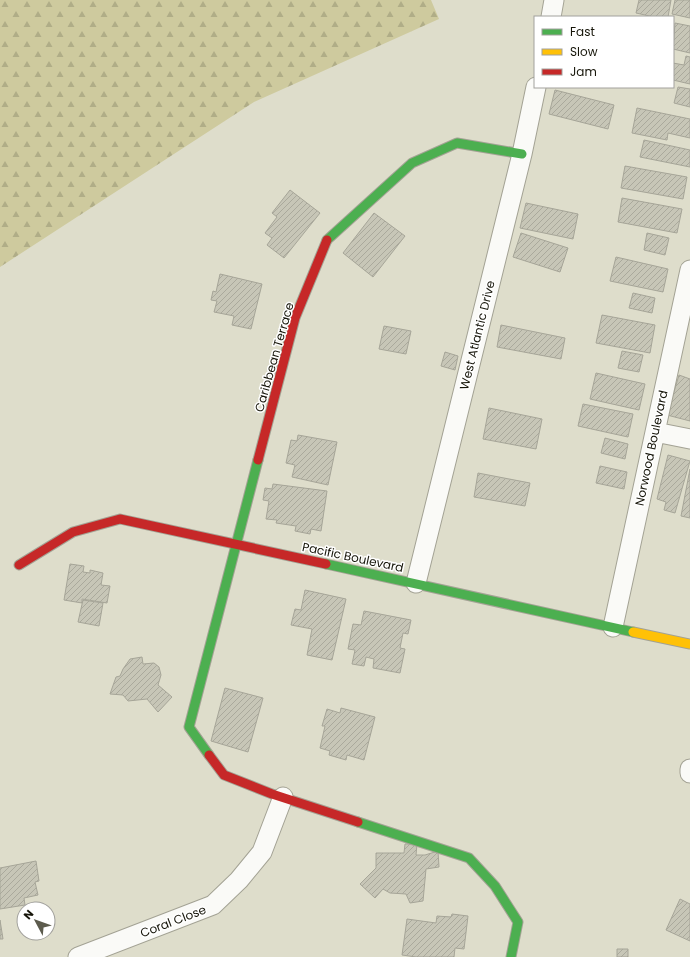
<svg xmlns="http://www.w3.org/2000/svg" width="690" height="957" viewBox="0 0 690 957" font-family="Poppins,sans-serif">
	<style>
		.forest { fill: url(#forest-firs) }
		.building { fill: url(#building-hatch); stroke: #a6a598 }
		.lines { fill: none; stroke-linecap: round; stroke-linejoin: round }
		.street-casing { stroke: #a3a294; stroke-width: 21 }
		.fast-casing { stroke: #a3a294; stroke-width: 11 }
		.slow-casing { stroke: #a3a294; stroke-width: 11 }
		.jam-casing { stroke: #a3a294; stroke-width: 11 }
		.street { stroke: #fafaf7; stroke-width: 19 }
		.fast { stroke: #4caf50; stroke-width: 9 }
		.slow { stroke: #ffc107; stroke-width: 9 }
		.jam { stroke: #c62828; stroke-width: 9 }
		.labels { text-anchor: middle; dominant-baseline: central; stroke-width: 3; stroke-linejoin: round; paint-order: stroke }
		.street-label { font-size: 12px; fill: #161509; stroke: #fff }
	</style>
	<defs>
		<pattern id="forest-firs" width="22" height="20" patternUnits="userSpaceOnUse"><rect width="22" height="20" fill="#ceca9e"/><path d="M5 1l3.5 6h-7zM16 11l3.5 6h-7z" fill="#b0ad87"/></pattern>
		<pattern id="building-hatch" width="6" height="6" patternUnits="userSpaceOnUse"><rect width="6" height="6" fill="#c7c6b7"/><path d="M-1 1l2-2M0 6l6-6M5 7l2-2" fill="none" stroke="#aaa99c"/></pattern>
	</defs>
	<rect width="100%" height="100%" fill="#deddcb"/>
	<path class="forest" d="M0 0H431L439 19 254 102 0 267Z"/>
	<path class="building" d="M639 0H671L668 17H654L636 13Z
		M675 0H690V18L672 14Z
		M675 23 690 26V53L673 49Z
		M686 56 690 57V84L673 80V63L684 65Z
		M678 87 690 89V107L674 103Z
		M555 90 614 105 608 129 549 114Z
		M637 108 690 119V138L668 133 667 140 632 133Z
		M644 140 690 150V167L640 157Z
		M625 166 687 177 683 199 621 188Z
		M290 190 320 213 284 258 267 245 272 238 265 233 277 217 272 213Z
		M622 198 682 209 677 233 618 222Z
		M526 203 578 214 573 239 520 228Z
		M374 213 405 236 373 277 343 253Z
		M521 233 568 248 560 272 513 257Z
		M647 233 669 238 665 255 644 250Z
		M616 257 668 269 663 292 610 281Z
		M220 274 262 284 251 329 232 325 234 316 214 312 217 301 211 300 213 291 216 292Z
		M633 293 655 298 652 313 629 308Z
		M602 315 655 325 650 353 596 343Z
		M501 325 565 338 561 359 497 347Z
		M384 326 411 331 406 354 379 349Z
		M622 351 643 355 639 372 618 368Z
		M445 352 458 356 455 370 441 366Z
		M596 373 645 384 639 410 590 399Z
		M679 375 690 379V421L667 415Z
		M583 404 633 414 628 437 578 426Z
		M489 408 542 419 536 449 483 439Z
		M298 435 337 442 328 485 292 477 295 465 286 463 291 440 297 441Z
		M605 438 628 444 625 459 601 453Z
		M668 455 690 461 675 513 664 510 666 502 657 499Z
		M600 466 627 472 624 489 596 483Z
		M690 469V518L681 516Z
		M478 473 530 483 525 506 474 497Z
		M273 484 327 491 321 531 311 529 310 534 295 531 296 526 276 523 277 520 266 519 269 501 263 500 265 488 272 489Z
		M70 564 84 566 83 572 90 573V570L103 573 101 585 110 586 107 603 82 599V603L64 600Z
		M305 590 346 599 332 660 307 655 312 629 291 625 295 609 301 610Z
		M83 600 103 603 99 626 78 622Z
		M364 611 411 620 408 634 403 633 400 648 405 649 400 673 373 668 374 659 366 657 364 666 352 664 355 650 348 649 353 624 361 625Z
		M142 657 143 664 154 663 159 667 161 675 158 685 172 697 158 712 147 699 128 701 123 695 110 694 116 677 120 676 123 669 130 659Z
		M225 688 263 698 248 752 211 741Z
		M341 708 375 717 364 760 347 755 346 760 329 755 330 751 320 748 325 726H322L327 709 340 713Z
		M405 844H417L416 855H425L438 851 439 867 426 869 423 901 410 903 406 894 390 893 383 889 375 898 360 884 376 868V853H404Z
		M36 861 39 881 35 882 38 895 24 898 25 905 0 909V868Z
		M680 899 690 904V941L666 930Z
		M452 914 468 916 464 949 455 948 454 957H416L402 955 407 919 436 923 437 916 451 917Z
		M0 920 3 939H0Z
		M617 949H628V957H617Z"/>
	<g class="lines">
		<g class="street-casing">
			<path id="street" d="M551 17 554 0
				M655 432 690 439
				M416 583 522 154 536 87
				M613 627 690 270
				M690 769V773
				M78 957 213 905 239 880 262 852 283 797"/>
		</g>
		<g class="fast-casing">
			<path id="fast" d="M327 240 412 163 457 143 522 154
				M326 564 633 632
				M209 755 189 727 258 460
				M358 822 469 858 495 886 518 922 511 957"/>
		</g>
		<g class="slow-casing">
			<path id="slow" d="M633 632 690 644"/>
		</g>
		<g class="jam-casing">
			<path id="jam" d="M258 460 295 318 327 240
				M19 565 73 532 120 519 326 564
				M209 755 224 775 272 794 358 822"/>
		</g>
		<use href="#street" class="street"/>
		<use href="#fast" class="fast"/>
		<use href="#slow" class="slow"/>
		<use href="#jam" class="jam"/>
	</g>
	<g class="labels">
		<g class="street-label">
			<text transform="translate(477 335) rotate(-76)">West Atlantic Drive</text>
			<text transform="translate(274 357) rotate(-74)">Caribbean Terrace</text>
			<text transform="translate(651 448) rotate(-78)">Norwood Boulevard</text>
			<text transform="translate(353 557) rotate(12)">Pacific Boulevard</text>
			<text transform="translate(173 921) rotate(-21)">Coral Close</text>
		</g>
	</g>
	<rect x="534" y="16" width="140" height="72" fill="#ffffff" stroke="#a2a19d"/>
	<rect x="542" y="29" width="20" height="6" fill="#4caf50" stroke="#a2a19d"/>
	<text x="570" y="36" font-size="12" fill="#161509">Fast</text>
	<rect x="542" y="49" width="20" height="6" fill="#ffc107" stroke="#a2a19d"/>
	<text x="570" y="56" font-size="12" fill="#161509">Slow</text>
	<rect x="542" y="69" width="20" height="6" fill="#c62828" stroke="#a2a19d"/>
	<text x="570" y="76" font-size="12" fill="#161509">Jam</text>
	<g transform="translate(36 921) rotate(311)"><circle r="19" fill="#ffffff" stroke="#a2a19d"/>
	<path d="M0-3L7 15L0 10L-7 15Z" fill="#5c5b4d"/>
	<text y="-6" font-size="11" font-weight="bold" text-anchor="middle" fill="#161509">N</text>
	</g>
</svg>
